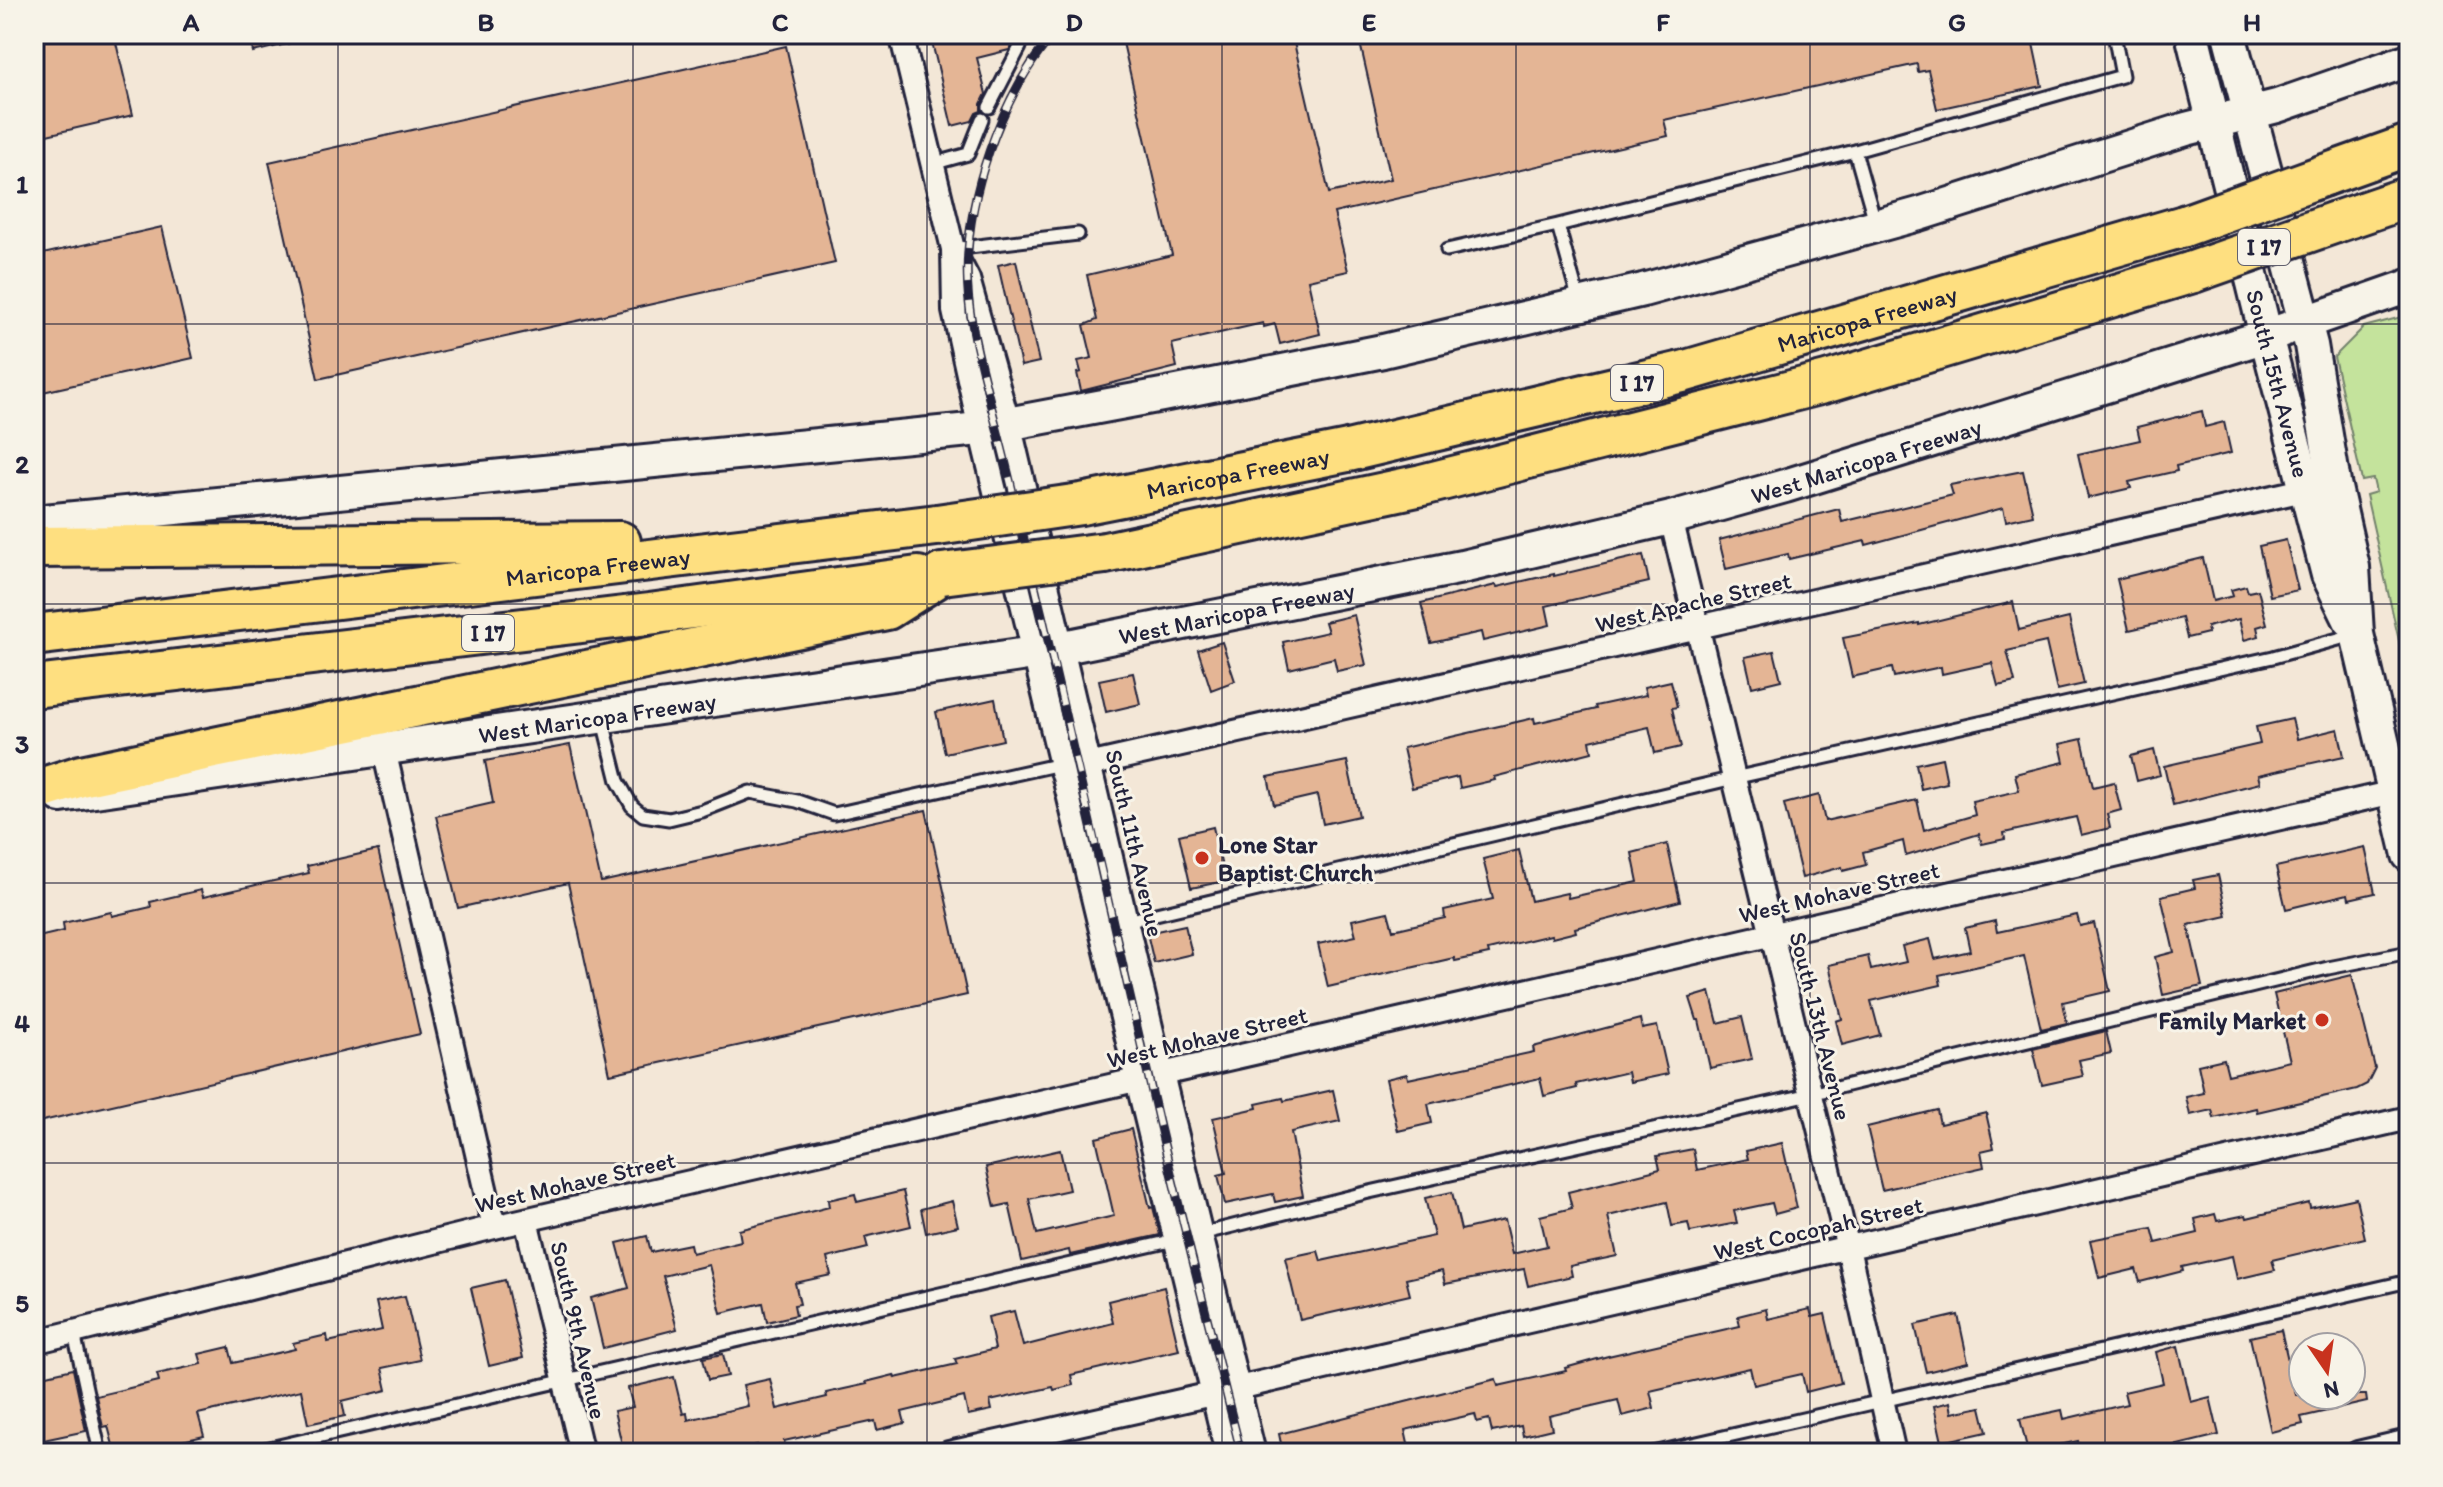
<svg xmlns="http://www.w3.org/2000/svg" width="2443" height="1487" viewBox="0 0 2443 1487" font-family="Itim,sans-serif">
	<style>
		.green { fill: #c4e39c; stroke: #73826c; stroke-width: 2 }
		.building { fill: #e4b595; stroke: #22223b; stroke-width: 2 }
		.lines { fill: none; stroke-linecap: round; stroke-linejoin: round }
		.service-casing { stroke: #22223b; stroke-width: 17 }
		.minor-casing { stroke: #22223b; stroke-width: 28 }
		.secondary-casing { stroke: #22223b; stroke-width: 38 }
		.motorway-casing { stroke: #22223b; stroke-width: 46 }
		.service { stroke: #f7f3e8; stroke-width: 11 }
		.minor { stroke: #f7f3e8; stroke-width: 22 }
		.secondary { stroke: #f7f3e8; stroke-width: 32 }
		.motorway { stroke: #fedf80; stroke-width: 40 }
		.rail-casing { stroke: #22223b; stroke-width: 9 }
		.rail { stroke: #f7f3e8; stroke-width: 6; stroke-dasharray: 18; stroke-linecap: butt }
		.motorway-bridge-casing { stroke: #22223b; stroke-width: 46; stroke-linecap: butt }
		.motorway-bridge { stroke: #fedf80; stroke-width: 40 }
		.grid { fill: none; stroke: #22223b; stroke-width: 2; stroke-opacity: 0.55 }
		.poi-dot { fill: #c8321e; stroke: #f7f3e8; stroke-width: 3 }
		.labels { text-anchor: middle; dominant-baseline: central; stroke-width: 6; stroke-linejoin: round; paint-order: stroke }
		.shield { fill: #f7f3e8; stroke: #62616f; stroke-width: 2 }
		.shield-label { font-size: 22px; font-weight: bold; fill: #22223b }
		.street-label { font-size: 24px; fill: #22223b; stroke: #f7f3e8 }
		.poi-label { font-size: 24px; font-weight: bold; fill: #22223b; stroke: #f7f3e8; text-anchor: start }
		.neatline { fill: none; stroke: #22223b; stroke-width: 3 }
		.grid-label { font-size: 26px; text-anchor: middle; font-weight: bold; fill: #22223b }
	</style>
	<rect width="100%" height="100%" fill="#f3e7d7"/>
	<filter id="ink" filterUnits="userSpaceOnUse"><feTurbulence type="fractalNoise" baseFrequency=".0125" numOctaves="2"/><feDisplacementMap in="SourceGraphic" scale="16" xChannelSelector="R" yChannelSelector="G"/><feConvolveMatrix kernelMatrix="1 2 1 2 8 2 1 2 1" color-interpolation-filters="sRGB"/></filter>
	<g filter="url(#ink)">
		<path class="green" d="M2409 315V685L2366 495 2376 492 2373 479 2362 481 2334 357 2364 327Z"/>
		<path class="building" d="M34 34H114L133 115 34 138Z
			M249 34H299V41L253 52Z
			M930 34H1047L1048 40 1028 45 1025 40 1019 39 1009 50 977 58 986 94 981 104V111L976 113 972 121 952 126Z
			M1121 34H1292L1329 193 1391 179 1358 34H2031L2042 86 1937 109 1928 70 1918 72 1917 64 1664 120 1668 136 1334 213 1348 271 1308 280 1320 334 1280 344 1275 324 1264 327 1263 323 1172 344 1177 367 1081 391 1077 373 1081 372 1078 361 1092 358 1084 325 1097 320 1087 275 1172 255Z
			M786 46 835 263 318 379 269 162Z
			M162 227 193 358 34 394V256Z
			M1016 261 1039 362 1021 366 998 265Z
			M2202 411 2205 427 2224 422 2231 453 2176 466 2177 471 2129 482 2131 488 2088 498 2078 454 2140 440 2137 427Z
			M2023 471 2033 515 2006 521 2003 508 1866 545 1865 541 1789 559 1788 554 1726 569 1719 540 1839 509 1842 522 1953 495 1950 485Z
			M2286 540 2298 590 2270 596 2259 546Z
			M1643 555 1649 582 1546 606 1550 625 1483 641 1481 632 1431 643 1421 603 1496 585 1497 587 1554 574V576Z
			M2203 558 2213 601 2233 596 2231 590 2246 586 2248 592 2258 590 2267 624 2257 627 2259 636 2244 640 2239 619 2207 627 2208 633 2187 638 2182 618 2129 630 2117 579Z
			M2013 602 2019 630 2069 618 2084 684 2057 690 2046 642 2007 651 2015 682 1998 686 1992 663 1942 674 1941 667 1894 677 1892 668 1852 677 1843 638 1919 623V625Z
			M1354 615 1366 665 1337 671 1334 658 1289 669 1283 642 1328 632 1325 622Z
			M1222 642 1235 681 1211 690 1198 650Z
			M1774 651 1781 680 1752 687 1745 657Z
			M1133 673 1140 704 1106 712 1099 680Z
			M1671 681 1677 707 1672 708 1681 747 1655 753 1649 727 1590 741 1592 752 1494 777 1495 780 1460 788 1458 777 1412 788 1403 748 1534 718 1535 723 1596 709 1595 706 1646 695 1644 687Z
			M995 699 1003 740 945 753 936 712Z
			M2292 719 2297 739 2338 729 2344 756 2258 775 2260 783 2173 805 2164 766 2260 744 2256 727Z
			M2082 739 2093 787 2114 782 2121 810 2107 814 2110 828 2081 835 2076 817 2004 833 2005 839 1982 844 1979 834 1906 856 1903 841 1863 852 1866 865 1843 871 1842 867 1802 878 1784 804 1819 795 1825 821 1917 800 1924 830 1975 815 1972 801 2019 791 2015 774 2064 762 2060 744Z
			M570 745 601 882 926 810 967 995 610 1074 568 883 458 908 436 816 493 803 485 761Z
			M2154 750 2160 775 2137 781 2131 756Z
			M1942 758 1947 783 1921 789 1916 764Z
			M1347 761 1359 816 1323 824 1317 795 1274 805 1268 777Z
			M1213 827 1225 881 1191 888 1179 835Z
			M1667 844 1680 901 1575 928 1576 932 1552 938 1551 935 1488 950 1489 954 1455 961 1454 958 1328 987 1318 944 1356 936 1352 920 1388 912 1393 930 1445 918 1444 910 1493 899 1483 859 1519 850 1531 901 1567 893 1568 898 1638 882 1632 853Z
			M2365 847 2375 893 2349 899 2348 894 2286 909 2276 867Z
			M378 850 420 1034 34 1123V938L64 931 63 923 111 912 112 916 151 907 150 902 201 890 203 897 309 873 307 866Z
			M2218 875 2227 916 2188 925 2202 986 2163 995 2155 957 2174 952 2161 896 2195 888 2193 880Z
			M2077 915 2080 926 2094 923 2110 991 2063 1002 2067 1023 2041 1029 2024 956 1939 975 1941 985 1871 1001 1880 1035 1842 1045 1836 1021 1842 1019 1829 965 1868 956 1871 970 1906 962 1902 946 1930 939 1935 959 1970 951 1965 928 1995 921 1997 932Z
			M1185 925 1192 954 1154 963 1147 933Z
			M2352 975 2375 1068 2367 1084 2357 1089 2257 1112 2256 1108 2214 1118 2212 1110 2190 1115 2186 1097 2204 1093 2198 1065 2224 1059 2228 1075 2290 1061 2274 994Z
			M1710 992 1718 1023 1742 1017 1752 1059 1710 1068 1699 1020H1697L1690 998Z
			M1640 1019 1642 1029 1657 1026 1668 1074 1630 1082 1628 1072 1576 1084 1577 1088 1544 1096 1540 1078 1428 1104 1432 1123 1398 1131 1386 1079 1407 1074 1408 1079 1534 1052 1533 1047Z
			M2106 1031 2111 1053 2079 1060 2083 1076 2042 1085 2033 1049Z
			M1333 1090 1340 1121 1291 1132 1303 1196 1275 1202 1273 1194 1225 1204 1218 1175 1226 1173 1213 1118 1257 1108 1256 1104 1283 1098 1284 1101Z
			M1937 1110 1940 1124 1986 1113 1994 1148 1981 1151 1984 1167 1882 1190 1867 1127Z
			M1131 1129 1150 1208 1153 1207 1160 1235 1070 1255 1069 1250 1022 1261 1009 1204 995 1207 986 1167 1060 1150 1069 1190 1029 1199 1037 1234 1114 1216 1096 1138Z
			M1782 1143 1797 1208 1775 1214 1772 1203 1734 1211 1737 1223 1690 1232 1688 1223 1672 1226 1667 1202 1608 1216 1617 1256 1570 1266 1572 1276 1528 1286 1524 1269 1445 1284 1442 1271 1406 1279 1410 1295 1300 1320 1285 1258 1318 1251 1321 1261 1434 1236 1425 1198 1452 1192 1461 1230 1504 1220 1512 1254 1547 1246 1540 1216 1572 1208 1568 1192 1660 1169 1657 1156 1693 1149 1697 1170 1748 1159 1746 1151Z
			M903 1191 911 1226 865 1237 868 1248 827 1258 831 1275 795 1283 800 1304 794 1305 796 1315 767 1322 763 1303 721 1313 709 1265 663 1276 677 1329 603 1348 591 1298 629 1288 617 1243 647 1236 651 1252 690 1244 692 1253 741 1241 739 1230 829 1207 828 1200 855 1194 857 1202Z
			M2356 1198 2365 1238 2272 1260 2275 1270 2237 1279 2232 1256 2182 1267 2183 1271 2140 1282 2136 1269 2099 1278 2090 1240 2152 1228 2156 1243 2198 1233 2195 1219 2215 1214 2217 1221 2246 1215 2247 1218 2309 1203 2310 1208Z
			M952 1201 958 1226 926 1233 921 1209Z
			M505 1280 523 1358 489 1366 471 1288Z
			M1164 1287 1179 1350 1071 1375 1073 1385 1054 1390 1053 1387 990 1401 992 1410 968 1415 964 1397 902 1412 905 1423 877 1430 875 1421 784 1441 785 1444 758 1451 757 1445 723 1453H624L614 1411 633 1407 628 1388 674 1377 683 1414 687 1413 688 1420 748 1406 743 1385 770 1379 777 1409 827 1397 826 1393 867 1384 866 1382 894 1375 895 1378 957 1364 955 1359 995 1349 988 1317 1014 1311 1023 1346 1113 1323 1108 1301Z
			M405 1296 420 1360 382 1368 387 1390 342 1401 345 1416 308 1424 301 1390 198 1414 204 1436 156 1447 158 1453H115L108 1426 103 1427 96 1396 159 1381 157 1374 202 1364 199 1354 229 1347 233 1363 295 1349 293 1343 327 1335 328 1342 382 1330 376 1302Z
			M1766 1309 1768 1319 1810 1309 1812 1317 1825 1314 1841 1383 1806 1392 1802 1374 1754 1385 1750 1368 1650 1391 1654 1408 1622 1416 1618 1400 1549 1416 1552 1429 1523 1436 1521 1426 1492 1432 1489 1419 1477 1422 1475 1414 1405 1430 1410 1453H1283L1279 1434 1496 1379 1498 1386 1566 1371 1565 1368 1608 1356 1740 1326 1738 1316Z
			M1958 1315 1968 1362 1926 1372 1915 1325Z
			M2281 1330 2296 1395H2366L2367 1402 2301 1417 2303 1424 2271 1432 2250 1337Z
			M2178 1346 2191 1402 2210 1397 2219 1435 2145 1453H2080L2078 1441 2028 1452 2020 1419 2062 1410 2064 1419 2127 1404 2124 1392 2163 1383 2156 1352Z
			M723 1354 728 1376 708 1380 703 1358Z
			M73 1369 86 1431 34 1442V1378Z
			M1950 1402 1952 1413 1981 1407 1987 1432 1942 1442 1934 1406Z"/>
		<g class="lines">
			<g class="service-casing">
				<path id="service" d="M989 107 1020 47
					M1855 151 1876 225
					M932 164 968 154 982 119
					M953 249 1078 234
					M1447 250 1558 225
					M1579 301 1558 225 1855 151 2122 76 2114 34
					M603 721 618 781 632 806 643 815 669 819 702 811 750 792 797 801 834 814 1061 764
					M1126 921 1734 778 2273 657 2353 635
					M1201 1234 1365 1193 1811 1094 2328 968 2409 952
					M74 1333 100 1453
					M248 1453 1175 1240
					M1653 1453 2409 1281"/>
			</g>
			<g class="minor-casing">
				<path id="minor" d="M901 34 953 249 954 311 980 429 1227 1453
					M957 258 968 279 1013 440 1162 1074 1254 1453
					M1671 518 1848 1248 1894 1453
					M384 750 494 1227
					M1062 771 2317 487
					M526 1220 582 1453
					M34 1342 494 1227 2394 792
					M1238 1388 2409 1118
					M949 1453 1212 1394
					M2358 1453 2409 1441"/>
			</g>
			<g class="secondary-casing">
				<g id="secondary">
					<path id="s1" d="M2192 34 2266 336 2328 575 2350 620"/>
					<path d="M2229 34 2311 345 2334 483 2353 567 2357 634 2409 855"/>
					<path d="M34 522 980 429 1162 395 1383 351 1643 290 1919 214 2186 129 2277 106 2409 60"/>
					<path id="s2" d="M61 796 1034 653 1462 567 1671 518 1785 486 2266 336 2409 286"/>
				</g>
			</g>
			<g class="motorway-casing">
				<g id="motorway">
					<path d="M2325 175 2409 145"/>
					<path d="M2336 222 2409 197"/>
					<path id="s3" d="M1081 504 1348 451 1682 372 2184 226"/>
					<path d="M34 547 620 542"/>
					<path d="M1105 553 1422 485 1827 382 2193 272"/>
					<path id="s4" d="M34 635 937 525"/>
					<path d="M34 687 649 614 918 577"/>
					<path d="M34 791 81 776 214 748 887 609 942 574"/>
				</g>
			</g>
			<use href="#service" class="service"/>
			<use href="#minor" class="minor"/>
			<use href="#secondary" class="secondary"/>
			<use href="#motorway" class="motorway"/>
			<g class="rail-casing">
				<path id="rail" d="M1054 34C1006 88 973 179 968 251 963 310 982 368 996 425 1013 489 1027 554 1043 619 1083 787 1120 955 1159 1123 1185 1233 1214 1343 1241 1453"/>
			</g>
			<use href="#rail" class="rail"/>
			<g class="motorway-bridge-casing">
				<path id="motorway-bridge" d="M2184 226 2325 175
					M2193 272 2336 222
					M937 525 1081 504
					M942 574 1105 553"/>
			</g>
			<use href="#motorway-bridge" class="motorway-bridge"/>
		</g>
	</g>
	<path class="grid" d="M338 34V1453M633 34V1453M927 34V1453M1222 34V1453M1516 34V1453M1810 34V1453M2105 34V1453M34 324H2409M34 604H2409M34 883H2409M34 1163H2409"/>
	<g class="poi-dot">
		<circle cx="1202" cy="858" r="8"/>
		<circle cx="2322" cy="1020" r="8"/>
	</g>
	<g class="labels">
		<g class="shield">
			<rect x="2238" y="229" width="52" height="36" rx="6"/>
			<rect x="1611" y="365" width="52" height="36" rx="6"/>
			<rect x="462" y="615" width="52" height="36" rx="6"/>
		</g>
		<g class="shield-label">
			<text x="2264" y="247">I 17</text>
			<text x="1637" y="383">I 17</text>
			<text x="488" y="633">I 17</text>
		</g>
		<g class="street-label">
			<text stroke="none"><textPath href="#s3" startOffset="808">Maricopa Freeway</textPath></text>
			<text stroke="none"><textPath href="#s1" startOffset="360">South 15th Avenue</textPath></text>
			<text stroke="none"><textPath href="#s2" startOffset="1838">West Maricopa Freeway</textPath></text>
			<text stroke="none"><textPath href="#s3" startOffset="160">Maricopa Freeway</textPath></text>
			<text stroke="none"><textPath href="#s4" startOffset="568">Maricopa Freeway</textPath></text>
			<text transform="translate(1693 602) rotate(-13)">West Apache Street</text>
			<text stroke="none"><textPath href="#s2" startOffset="1190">West Maricopa Freeway</textPath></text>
			<text stroke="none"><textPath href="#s2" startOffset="542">West Maricopa Freeway</textPath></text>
			<text transform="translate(1135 843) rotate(77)">South 11th Avenue</text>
			<text transform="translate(1839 892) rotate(-13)">West Mohave Street</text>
			<text transform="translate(1821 1026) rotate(76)">South 13th Avenue</text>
			<text transform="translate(1207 1037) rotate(-13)">West Mohave Street</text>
			<text transform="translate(575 1182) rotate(-13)">West Mohave Street</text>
			<text transform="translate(1818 1228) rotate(-13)">West Cocopah Street</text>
			<text transform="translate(579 1330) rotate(77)">South 9th Avenue</text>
		</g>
		<g class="poi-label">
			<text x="1218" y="844">Lone Star<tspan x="1218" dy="28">Baptist Church</tspan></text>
			<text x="2306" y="1020" text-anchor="end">Family Market</text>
		</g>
	</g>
	<rect width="2443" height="1487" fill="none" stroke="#f7f3e8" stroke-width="88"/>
	<g transform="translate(2327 1371) rotate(167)"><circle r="38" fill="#f7f3e8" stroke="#a29fa3" stroke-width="2"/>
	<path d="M0-6L14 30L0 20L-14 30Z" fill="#c8321e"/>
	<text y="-12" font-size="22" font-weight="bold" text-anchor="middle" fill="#22223b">N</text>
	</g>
	<rect x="44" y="44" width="2355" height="1399" class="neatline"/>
	<g class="grid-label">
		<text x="191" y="31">A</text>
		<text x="486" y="31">B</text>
		<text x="780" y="31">C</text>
		<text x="1074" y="31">D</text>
		<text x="1369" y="31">E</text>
		<text x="1663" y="31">F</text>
		<text x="1957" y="31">G</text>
		<text x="2252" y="31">H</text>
		<text x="22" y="193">1</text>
		<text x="22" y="473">2</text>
		<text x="22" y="753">3</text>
		<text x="22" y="1032">4</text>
		<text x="22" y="1312">5</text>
	</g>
</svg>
